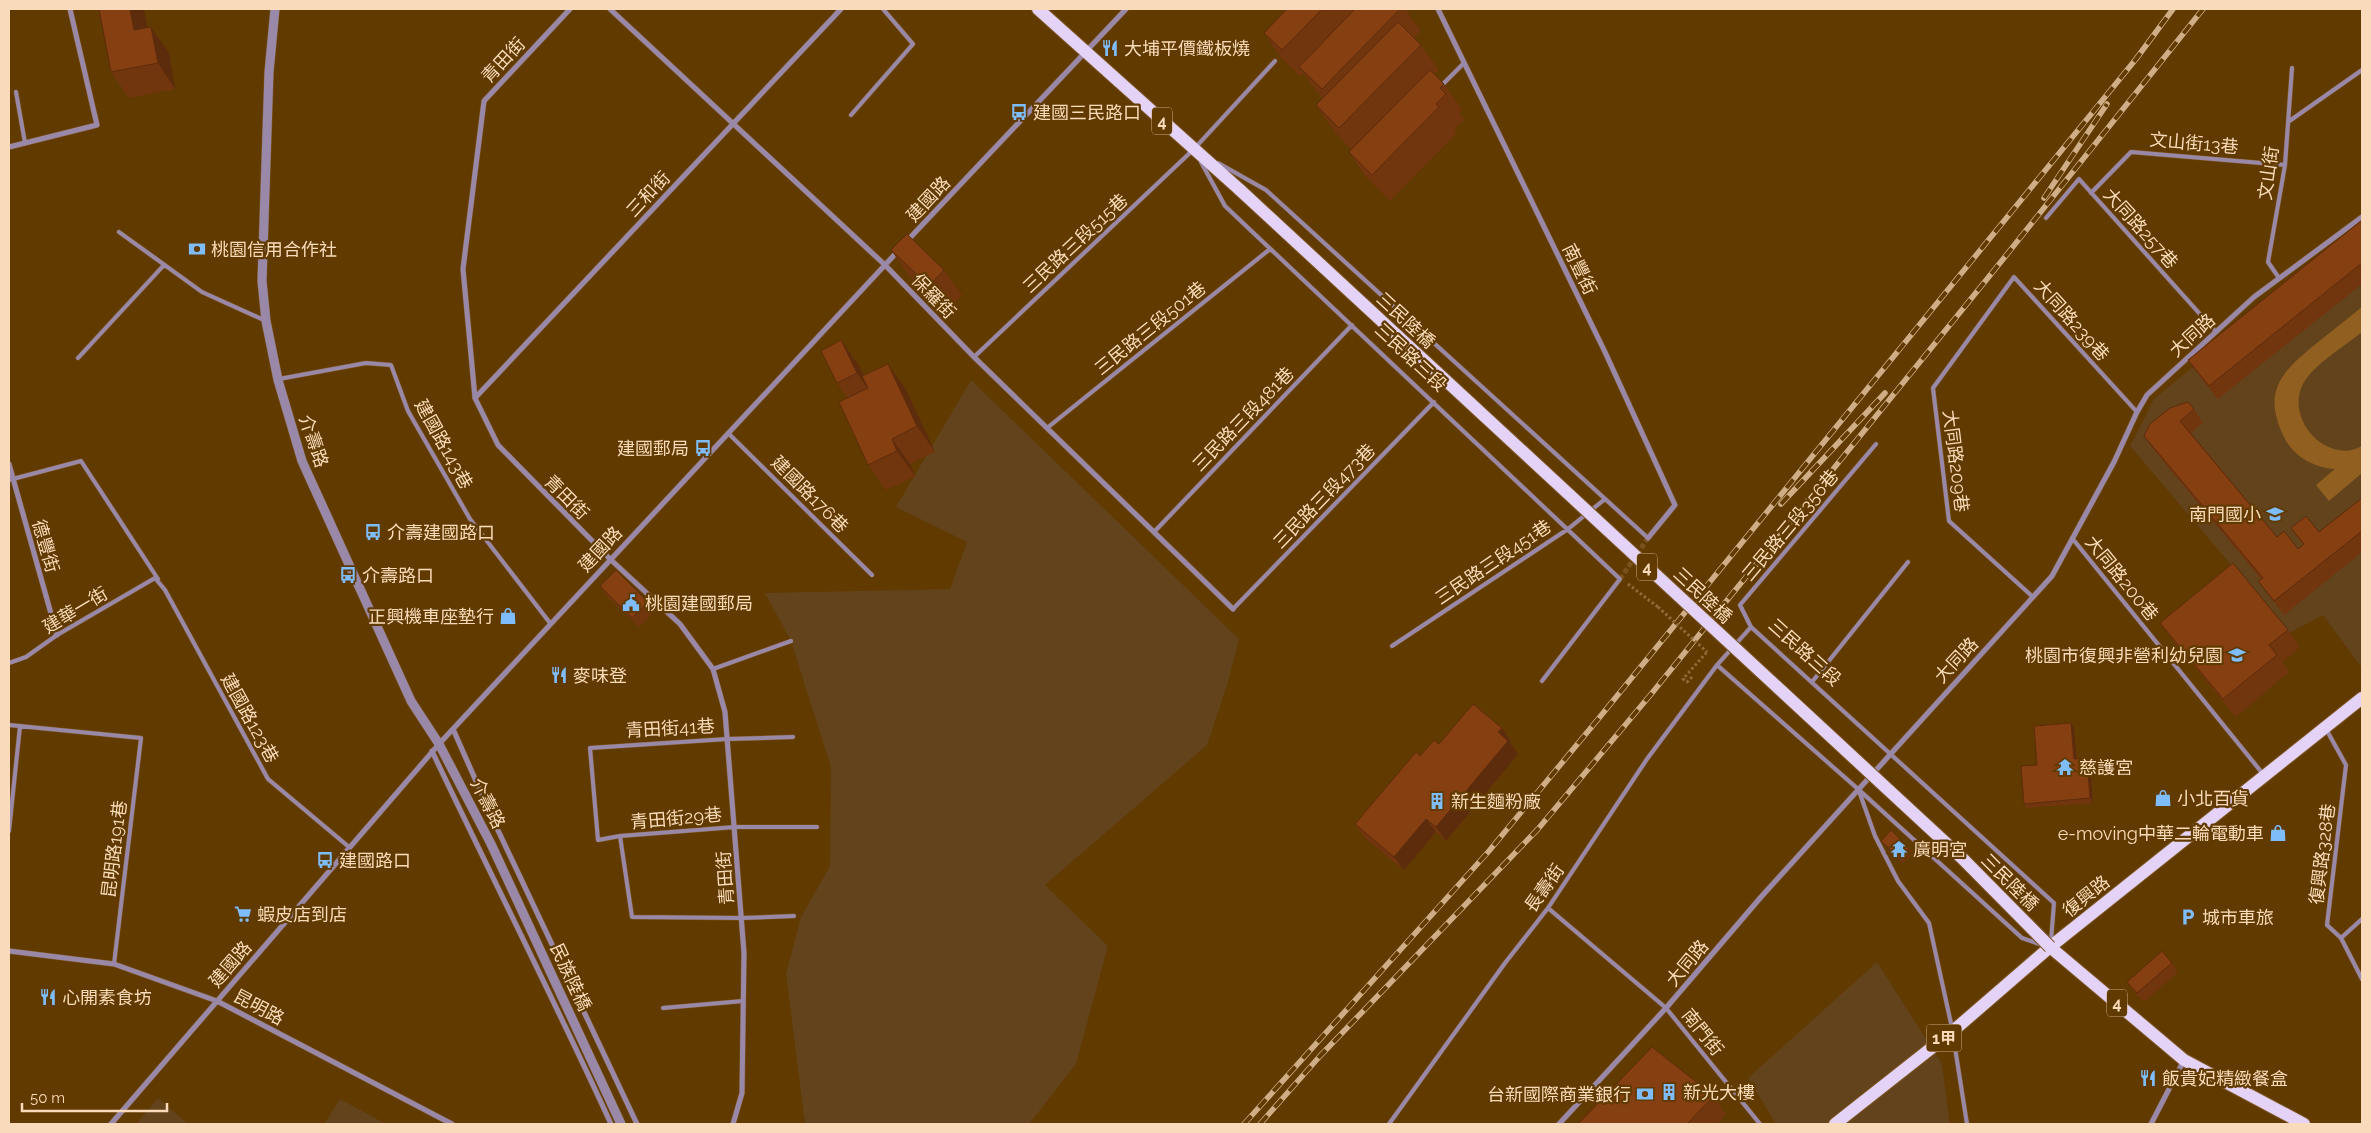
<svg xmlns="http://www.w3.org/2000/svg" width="2371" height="1133" viewBox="0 0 2371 1133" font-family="Raleway,'Noto Sans TC',sans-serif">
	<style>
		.built { fill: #63431b }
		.green { fill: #915f1f }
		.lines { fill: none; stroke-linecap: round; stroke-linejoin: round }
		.minor-tunnel { stroke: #78521c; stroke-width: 5; stroke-dasharray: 5 2.5; stroke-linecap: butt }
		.service-casing { stroke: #7c5722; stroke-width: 5 }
		.minor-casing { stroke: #7c5722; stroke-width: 6 }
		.tertiary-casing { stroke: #7c5722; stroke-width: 10 }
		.primary-casing { stroke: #7c5722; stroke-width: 14 }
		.path { stroke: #906c3a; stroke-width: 3; stroke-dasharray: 2.5 2.5; stroke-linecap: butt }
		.service { stroke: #9988a7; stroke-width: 4 }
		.minor { stroke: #9988a7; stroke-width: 5 }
		.tertiary { stroke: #9988a7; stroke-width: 9 }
		.primary { stroke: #e5d2f7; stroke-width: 12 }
		.rail-casing { stroke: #cfae87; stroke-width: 5.5 }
		.rail { stroke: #613a00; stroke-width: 4; stroke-dasharray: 11; stroke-linecap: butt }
		.primary-bridge-casing { stroke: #7c5722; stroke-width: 14; stroke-linecap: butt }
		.path-bridge { stroke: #906c3a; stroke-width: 3; stroke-dasharray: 2.5 2.5; stroke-linecap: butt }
		.primary-bridge { stroke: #e5d2f7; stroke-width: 12 }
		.wall { fill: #72360f }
		.shaded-wall { fill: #5d2c0c }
		.building { fill: #853f11; stroke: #5d2c0c }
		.labels { text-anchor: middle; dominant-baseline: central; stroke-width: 4.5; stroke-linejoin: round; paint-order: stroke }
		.shield { fill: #613a00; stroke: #cbab83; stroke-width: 1 }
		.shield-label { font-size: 16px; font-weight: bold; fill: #f9dbbb }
		.poi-label { font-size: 18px; fill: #f9dbbb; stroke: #613a00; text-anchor: start }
		.street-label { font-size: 18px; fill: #f9dbbb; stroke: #613a00 }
	</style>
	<rect width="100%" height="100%" fill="#613a00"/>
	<path class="built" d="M2362 227V668L2323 615 2289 633 2130 446 2154 399Z
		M971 380 1239 639 1228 682 1207 745 1045 885 1108 946 1076 1064 1029 1124H805L786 974 801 917 830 866 831 767 791 641 765 593 950 589 967 542 896 507Z
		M1877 962 1942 1064 1950 1124H1776L1748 1078Z
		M158 1098 188 1124H136Z
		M340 1099 386 1124H324Z"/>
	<path class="green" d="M2362 307V332C2345 346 2311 366 2302 386 2286 422 2329 465 2362 446V473L2329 501 2316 485 2335 469C2316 468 2295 458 2285 439 2261 392 2281 372 2317 343 2332 331 2347 319 2362 307Z"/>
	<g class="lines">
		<path class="minor-tunnel" d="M1620 579 1648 538"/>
		<g class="service-casing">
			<path id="service" d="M1441 86 1464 63
				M16 92 25 143
				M851 115 913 44 883 9
				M2288 122 2362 70
				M1201 162 1225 206 1620 579 1542 681
				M1218 163 1266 190 1648 538
				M2091 193 2131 152 2285 165
				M2046 218 2079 179 2216 332
				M119 232 202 292 266 321
				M2279 278 2268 262 2285 165 2292 68
				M974 357 1194 149 1275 61
				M78 358 164 265
				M279 379 366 363 391 365 408 411 470 519 550 623
				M1047 428 1270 249
				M728 433 872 575
				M1876 444 1740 605 1751 627 2054 903 2051 941
				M9 480 81 461 158 579
				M1154 532 1352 325
				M2072 538 2263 774
				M2033 597 1949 521 1933 388 2014 277 2137 412
				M1233 609 1434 402
				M1392 646 1568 529 1605 499
				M9 663 26 657 57 635 155 578 165 590 268 779 349 847
				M1717 665 1858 789 2022 938 2042 945
				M713 669 791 641
				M1812 682 1908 562
				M9 725 141 738 114 964
				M2326 729 2346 765 2327 925 2341 938 2362 979
				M793 737 727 739 590 748 598 840 620 836 632 917 742 918 794 916
				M1859 791 1875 836 1898 881 1929 923 1952 1028
				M9 831 20 726
				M620 836 735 827H817
				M1548 908 1666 1008 1760 1124
				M2341 938 2362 919
				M663 1008 743 1001
				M1953 1035 1967 1124
				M1389 1124 1505 963 1548 908 1647 759 1717 665 1751 627"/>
		</g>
		<g class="minor-casing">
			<path id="minor" d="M570 9 484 101 463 269 475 398 498 445 610 559 680 624 713 669 725 712 744 953 742 1093 733 1124
				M610 9 885 265 974 357 1233 609
				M1438 9 1605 352 1675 505 1648 538
				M9 147 97 125 70 9
				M907 241 1126 9
				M475 398 841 9
				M9 464 57 635
				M453 729 495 824 637 1124
				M432 751C491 876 554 999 611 1124
				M9 951 114 964 217 1001 452 1124
				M111 1124 439 744 898 251
				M1559 1124 1666 1008 1761 897 2052 576 2114 462 2137 412 2147 395 2254 297 2362 217
				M2151 1124 2184 1060"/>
		</g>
		<g class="tertiary-casing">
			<path id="tertiary" d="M275 9 269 72 262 281 266 321 278 380 302 461 411 701 439 744 491 844 621 1124"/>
		</g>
		<g class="primary-casing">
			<path id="primary" d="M1038 9 1240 190
				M2050 947 2184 1060 2304 1124
				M1835 1124 1953 1031 2050 947 2362 698"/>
		</g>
		<path class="path" d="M1628 584 1658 607
			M1692 677 1687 682 1683 679 1707 652"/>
		<use href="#service" class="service"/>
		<use href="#minor" class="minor"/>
		<use href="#tertiary" class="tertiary"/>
		<use href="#primary" class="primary"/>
		<g class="rail-casing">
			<path id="rail" d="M2044 198 2107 104
				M1781 504 1885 393
				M1244 1124 1489 851 1599 718 2136 59 2173 9
				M1260 1124 1320 1056 1538 829 1652 693 2004 258 2203 9"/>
		</g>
		<use href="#rail" class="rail"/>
		<g class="primary-bridge-casing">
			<path id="primary-bridge" d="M1240 190 1962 858 2050 947"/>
		</g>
		<path class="path-bridge" d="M1658 607 1707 652"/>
		<use href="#primary-bridge" class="primary-bridge"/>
	</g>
	<path class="wall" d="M1287 9H1405L1421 31 1414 38 1421 45 1439 70 1435 74 1444 84 1462 109 1459 113 1464 120 1454 129 1457 133 1390 201 1366 177 1349 152 1351 149 1334 131 1316 105 1323 98 1317 92 1303 73 1300 76 1282 59 1264 33Z
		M147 28 169 53 175 89 129 98 111 72Z
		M2362 220V284L2218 399 2197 373 2188 360Z
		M891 250 944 270 962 295 947 311 909 276Z
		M841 340 859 366 863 375 906 390 935 452 910 464 915 476 886 490 868 465 847 398 837 383Z
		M2194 409 2203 423 2191 433 2277 537 2298 549 2303 545 2291 528 2319 532 2362 498V552L2284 615 2258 581 2261 579 2154 450 2144 436Z
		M600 586 648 602 655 611 639 627 607 596Z
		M2160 623 2288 630 2300 647 2282 662 2289 672 2236 717 2173 641Z
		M2071 723 2074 727 2077 759 2090 763 2093 803 2027 808 2024 804 2037 765Z
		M1502 728 1511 742 1510 743 1518 754 1446 841 1436 832 1404 870 1365 838 1355 824 1420 756 1439 744Z
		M1881 841 1909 848 1913 853 1903 863Z
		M2172 963 2178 972 2144 1002 2133 991 2127 982Z
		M1714 1096 1726 1114 1717 1124H1578Z"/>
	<path class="shaded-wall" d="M130 9H144L152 56 134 30Z
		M151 27 169 53 175 89 158 63Z
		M841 340 859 366 875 399 857 373Z
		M888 364 906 390 935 452 917 426Z
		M892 439 910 464 915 476 897 451Z
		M2071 723 2074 727 2077 764 2074 759Z
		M1502 728 1511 742 1510 743 1518 754 1446 841 1436 827Z
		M2087 758 2090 763 2093 803 2090 798Z
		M1426 819 1436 832 1404 870 1394 857Z"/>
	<path class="building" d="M99 9H130L134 30 151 27 158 63 111 72Z
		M1287 9H1322L1282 50 1264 33Z
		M1355 9H1400L1322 89 1299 67Z
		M1398 22 1421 45 1339 128 1316 105Z
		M1430 70 1444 84 1440 88 1446 94 1436 104 1439 107 1372 175 1349 152Z
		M2362 220V263L2209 386 2188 360Z
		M907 234 944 270 929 286 891 250Z
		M841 340 857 373 837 383 821 351Z
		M888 364 917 426 892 439 897 451 868 465 839 402 868 388 862 376Z
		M2188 402 2194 409 2180 421 2277 537 2284 531 2298 549 2304 544 2291 528 2306 516 2319 532 2362 498V531L2274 601 2258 581 2263 578 2144 436 2150 424 2170 408Z
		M2233 563 2288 630 2269 645 2277 655 2223 699 2160 623Z
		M616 570 648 602 632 618 600 586Z
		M1473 704 1502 728 1498 732 1508 741 1436 827 1426 819 1394 857 1355 824 1416 752 1420 756 1434 740 1439 744Z
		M2071 723 2074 759 2087 758 2090 798 2024 804 2021 766 2037 765 2034 726Z
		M1891 830 1909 848 1899 858 1881 841Z
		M2162 951 2172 963 2137 993 2127 982Z
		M1652 1047 1714 1096 1687 1124H1578Z"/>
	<defs>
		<g id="restaurant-bare" transform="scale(1.35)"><path d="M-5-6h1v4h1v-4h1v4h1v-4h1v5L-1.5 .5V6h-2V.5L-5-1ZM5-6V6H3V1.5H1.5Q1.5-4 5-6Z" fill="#7fbdfa" stroke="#613a00" stroke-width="2.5" paint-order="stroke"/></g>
		<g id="bus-bare" transform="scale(1.35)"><path d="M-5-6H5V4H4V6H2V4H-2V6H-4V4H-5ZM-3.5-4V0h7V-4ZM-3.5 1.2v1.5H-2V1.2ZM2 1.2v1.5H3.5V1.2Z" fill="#7fbdfa" stroke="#613a00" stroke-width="2.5" paint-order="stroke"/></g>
		<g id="bank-bare" transform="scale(1.35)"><path d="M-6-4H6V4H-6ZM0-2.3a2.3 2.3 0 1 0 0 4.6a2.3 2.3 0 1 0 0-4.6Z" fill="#7fbdfa" stroke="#613a00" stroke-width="2.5" paint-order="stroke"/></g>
		<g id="school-bare" transform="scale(1.35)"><path d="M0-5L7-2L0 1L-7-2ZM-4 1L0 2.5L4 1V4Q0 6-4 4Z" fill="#7fbdfa" stroke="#613a00" stroke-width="2.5" paint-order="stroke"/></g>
		<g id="civic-bare" transform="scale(1.35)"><path d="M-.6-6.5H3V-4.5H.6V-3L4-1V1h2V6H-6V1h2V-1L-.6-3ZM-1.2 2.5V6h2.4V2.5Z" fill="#7fbdfa" stroke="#613a00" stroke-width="2.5" paint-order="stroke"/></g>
		<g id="shop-bare" transform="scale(1.35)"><path d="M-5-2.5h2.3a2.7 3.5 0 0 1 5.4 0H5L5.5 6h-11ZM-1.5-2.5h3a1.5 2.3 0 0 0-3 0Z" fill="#7fbdfa" stroke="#613a00" stroke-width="2.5" paint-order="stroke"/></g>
		<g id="temple-bare" transform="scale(1.35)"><path d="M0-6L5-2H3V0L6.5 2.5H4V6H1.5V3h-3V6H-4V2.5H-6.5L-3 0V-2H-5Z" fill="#7fbdfa" stroke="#613a00" stroke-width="2.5" paint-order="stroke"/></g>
		<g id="building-bare" transform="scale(1.35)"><path d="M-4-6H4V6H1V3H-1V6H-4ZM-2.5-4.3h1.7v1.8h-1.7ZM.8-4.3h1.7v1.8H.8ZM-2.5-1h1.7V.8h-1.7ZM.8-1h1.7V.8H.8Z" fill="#7fbdfa" stroke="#613a00" stroke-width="2.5" paint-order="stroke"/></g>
		<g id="supermarket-bare" transform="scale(1.35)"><path d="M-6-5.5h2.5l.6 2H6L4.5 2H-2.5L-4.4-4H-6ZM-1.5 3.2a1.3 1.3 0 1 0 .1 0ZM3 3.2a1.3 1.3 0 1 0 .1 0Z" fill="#7fbdfa" stroke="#613a00" stroke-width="2.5" paint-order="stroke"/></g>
		<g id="parking-bare" transform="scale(1.35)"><path d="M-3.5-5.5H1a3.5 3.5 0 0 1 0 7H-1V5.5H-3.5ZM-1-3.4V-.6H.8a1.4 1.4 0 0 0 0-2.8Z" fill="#7fbdfa" stroke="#613a00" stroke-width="2.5" paint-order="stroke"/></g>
	</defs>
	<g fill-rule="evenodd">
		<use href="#restaurant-bare" x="1110" y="48"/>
		<use href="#bus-bare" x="1019" y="112"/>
		<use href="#bank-bare" x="197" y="249"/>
		<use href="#bus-bare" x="703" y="448"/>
		<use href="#school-bare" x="2275" y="514"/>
		<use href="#bus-bare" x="373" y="532"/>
		<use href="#bus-bare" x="348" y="575"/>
		<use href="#civic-bare" x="631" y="603"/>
		<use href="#shop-bare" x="508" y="616"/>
		<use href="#school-bare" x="2237" y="655"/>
		<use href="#restaurant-bare" x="559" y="675"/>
		<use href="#temple-bare" x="2065" y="767"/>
		<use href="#shop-bare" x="2163" y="798"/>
		<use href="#building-bare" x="1437" y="801"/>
		<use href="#shop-bare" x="2278" y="833"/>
		<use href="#temple-bare" x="1899" y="849"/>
		<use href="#bus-bare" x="325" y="860"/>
		<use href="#supermarket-bare" x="243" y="914"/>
		<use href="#parking-bare" x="2188" y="917"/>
		<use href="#restaurant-bare" x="48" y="997"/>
		<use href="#restaurant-bare" x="2148" y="1078"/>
		<use href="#building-bare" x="1669" y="1092"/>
		<use href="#bank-bare" x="1645" y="1094"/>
	</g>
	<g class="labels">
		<g class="shield">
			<rect x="1152" y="107.5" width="20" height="27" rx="4"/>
			<rect x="1637" y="553.5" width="20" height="27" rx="4"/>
			<rect x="2107" y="989.5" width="20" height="27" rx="4"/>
			<rect x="1926.5" y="1024.5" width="35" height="27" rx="4"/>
		</g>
		<g class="shield-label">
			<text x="1162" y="121">4</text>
			<text x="1647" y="567">4</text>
			<text x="2117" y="1003">4</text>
			<text x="1944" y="1038">1甲</text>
		</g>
		<g class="poi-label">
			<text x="1124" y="48">大埔平價鐵板燒</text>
			<text x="1033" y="112">建國三民路口</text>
			<text x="211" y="249">桃園信用合作社</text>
			<text x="689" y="448" text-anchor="end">建國郵局</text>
			<text x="2261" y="514" text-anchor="end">南門國小</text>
			<text x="387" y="532">介壽建國路口</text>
			<text x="362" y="575">介壽路口</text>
			<text x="645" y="603">桃園建國郵局</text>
			<text x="494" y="616" text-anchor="end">正興機車座墊行</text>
			<text x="2223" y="655" text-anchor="end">桃園市復興非營利幼兒園</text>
			<text x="573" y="675">麥味登</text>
			<text x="2079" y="767">慈護宮</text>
			<text x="2177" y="798">小北百貨</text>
			<text x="1451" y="801">新生麵粉廠</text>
			<text x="2264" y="833" text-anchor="end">e-moving中華二輪電動車</text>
			<text x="1913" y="849">廣明宮</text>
			<text x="339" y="860">建國路口</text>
			<text x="257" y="914">蝦皮店到店</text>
			<text x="2202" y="917">城市車旅</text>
			<text x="62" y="997">心開素食坊</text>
			<text x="2162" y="1078">飯貴妃精緻餐盒</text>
			<text x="1683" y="1092">新光大樓</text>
			<text x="1631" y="1094" text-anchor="end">台新國際商業銀行</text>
		</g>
		<g class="street-label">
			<text transform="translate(503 60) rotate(-47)">青田街</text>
			<text transform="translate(2194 143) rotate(5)">文山街13巷</text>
			<text transform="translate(2268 173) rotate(-82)">文山街</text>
			<text transform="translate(648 194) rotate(-47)">三和街</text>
			<text transform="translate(928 199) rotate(-47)">建國路</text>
			<text transform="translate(2141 228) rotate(48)">大同路257巷</text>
			<text transform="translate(1075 243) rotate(-43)">三民路三段515巷</text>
			<text transform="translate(1580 269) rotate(64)">南豐街</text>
			<text transform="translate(934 296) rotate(46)">保羅街</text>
			<text transform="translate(1406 320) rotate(43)">三民陸橋</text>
			<text transform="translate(2072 320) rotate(48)">大同路239巷</text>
			<text transform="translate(1150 328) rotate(-39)">三民路三段501巷</text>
			<text transform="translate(2192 335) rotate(-42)">大同路</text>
			<text transform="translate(1411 357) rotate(43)">三民路三段</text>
			<text transform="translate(1243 419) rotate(-46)">三民路三段481巷</text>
			<text transform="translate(314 441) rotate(71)">介壽路</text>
			<text transform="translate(444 444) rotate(61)">建國路143巷</text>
			<text transform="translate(1956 461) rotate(83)">大同路209巷</text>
			<text transform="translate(810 494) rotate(45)">建國路176巷</text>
			<text transform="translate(1324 496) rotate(-46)">三民路三段473巷</text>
			<text transform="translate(567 497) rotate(45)">青田街</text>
			<text transform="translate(1790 525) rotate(-50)">三民路三段356巷</text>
			<text transform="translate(46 546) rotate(74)">德豐街</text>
			<text transform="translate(600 549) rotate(-47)">建國路</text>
			<text transform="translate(1493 562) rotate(-34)">三民路三段451巷</text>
			<text transform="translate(2122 578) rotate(51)">大同路200巷</text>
			<text transform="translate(1703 595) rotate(43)">三民陸橋</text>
			<text transform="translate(75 610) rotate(-31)">建華一街</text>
			<text transform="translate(1805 652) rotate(42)">三民路三段</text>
			<text transform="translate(1956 660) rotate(-47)">大同路</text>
			<text transform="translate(250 718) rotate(61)">建國路123巷</text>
			<text transform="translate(670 728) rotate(-3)">青田街41巷</text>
			<text transform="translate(488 803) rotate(63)">介壽路</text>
			<text transform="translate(676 818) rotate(-5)">青田街29巷</text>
			<text transform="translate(114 849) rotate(-83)">昆明路191巷</text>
			<text transform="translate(2322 854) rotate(-83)">復興路328巷</text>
			<text transform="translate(725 878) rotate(-94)">青田街</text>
			<text transform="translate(2010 882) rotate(45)">三民陸橋</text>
			<text transform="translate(1544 888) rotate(-55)">長壽街</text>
			<text transform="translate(2086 896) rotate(-39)">復興路</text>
			<text transform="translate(1687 963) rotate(-50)">大同路</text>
			<text transform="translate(230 964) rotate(-49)">建國路</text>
			<text transform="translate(571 977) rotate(65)">民族陸橋</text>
			<text transform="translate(259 1007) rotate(28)">昆明路</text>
			<text transform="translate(1703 1032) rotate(51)">南門街</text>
		</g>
	</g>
	<rect width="2371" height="1133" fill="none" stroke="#f9dbbb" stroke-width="20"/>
	<path d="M22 1103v8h145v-8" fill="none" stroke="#f9dbbb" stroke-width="2.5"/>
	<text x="30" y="1103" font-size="15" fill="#f9dbbb" stroke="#613a00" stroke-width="4" paint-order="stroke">50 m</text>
</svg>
